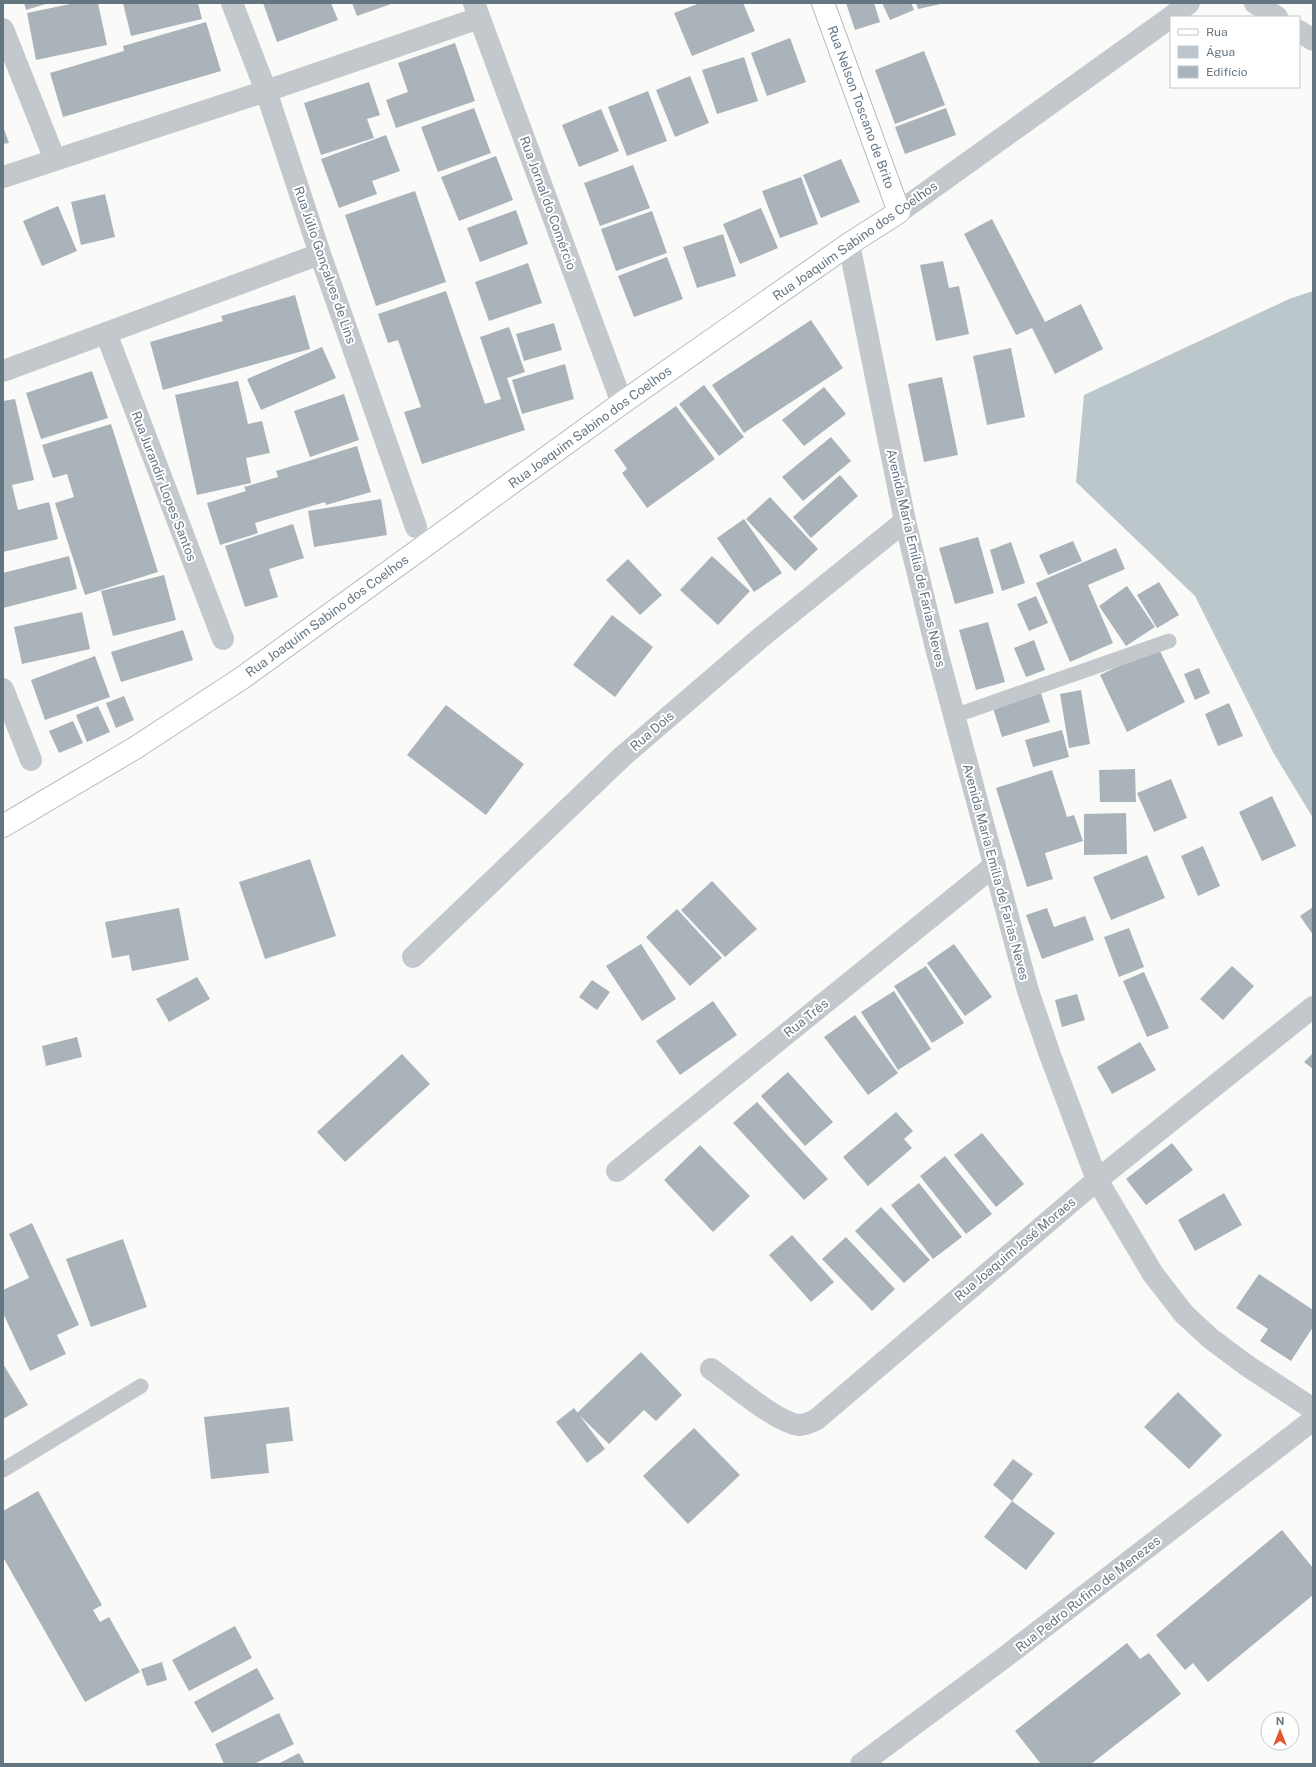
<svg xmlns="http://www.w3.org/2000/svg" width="1316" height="1767" viewBox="0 0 1316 1767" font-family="'Public Sans',sans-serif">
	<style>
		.water { fill: #bbc7cb }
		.building { fill: #aab3b9 }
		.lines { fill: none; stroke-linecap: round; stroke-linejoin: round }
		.secondary-casing { stroke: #b3babf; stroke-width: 24 }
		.service { stroke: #c3c8cc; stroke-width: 15 }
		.minor { stroke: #c3c8cc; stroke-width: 22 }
		.secondary { stroke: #fff; stroke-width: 22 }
		.labels { text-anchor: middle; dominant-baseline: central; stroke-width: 4; stroke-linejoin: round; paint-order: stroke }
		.street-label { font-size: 13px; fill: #657683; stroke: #fff }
	</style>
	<rect width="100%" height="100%" fill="#fafaf8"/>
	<path class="water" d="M1313 291V818L1273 752 1195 596 1076 482 1084 395 1289 299Z"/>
	<path class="building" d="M24 3H49L26 10Z
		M75 3H98L107 45 36 60 27 13Z
		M123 3H198L202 19 131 36Z
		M263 3H331L338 20 277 42Z
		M352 3H394L357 16Z
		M700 3H743L755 31 692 56 674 13Z
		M846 3H874L880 22 855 30Z
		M882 3H911L914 10 890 20Z
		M916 3H941V4L918 9Z
		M206 22 221 71 63 117 50 73 124 51 123 46Z
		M790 38 806 82 767 96 751 53Z
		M455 43 475 101 396 128 386 100 408 92 398 63Z
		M924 51 945 105 895 124 875 70Z
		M744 57 758 101 717 114 702 70Z
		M690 76 709 123 675 137 656 90Z
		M369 82 380 115 367 119 374 138 321 155 304 103Z
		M648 91 667 141 627 156 608 107Z
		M474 108 491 153 438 172 421 127Z
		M946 108 956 135 905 154 895 127Z
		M601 109 619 151 579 167 562 125Z
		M3 126 9 143 3 144Z
		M386 135 400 171 372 181 377 194 339 208 321 159Z
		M496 156 513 200 459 221 441 177Z
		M841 159 860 202 821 218 803 175Z
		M633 165 650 208 600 226 584 183Z
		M801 177 818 224 780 238 762 191Z
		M415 191 446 282 376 306 345 215Z
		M105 194 115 237 81 245 71 202Z
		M58 206 77 251 42 266 23 221Z
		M761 208 778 248 740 264 723 224Z
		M516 210 528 244 480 262 467 228Z
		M652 211 667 253 616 271 601 229Z
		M992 219 1045 322 1081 304 1103 349 1055 374 1032 328 1016 335 964 234Z
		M723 234 736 276 697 288 683 247Z
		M667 257 683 299 634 317 618 276Z
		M943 261 949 288 959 286 969 334 936 341 920 265Z
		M528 263 542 303 489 321 475 282Z
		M446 291 485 404 501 399 480 337 509 327 525 372 507 378 525 430 422 464 404 412 421 407 398 340 388 343 378 314Z
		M295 295 310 349 163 390 150 342 223 321 221 316Z
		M811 320 843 368 744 433 712 385Z
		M554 323 562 350 524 361 516 334Z
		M322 347 336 378 261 410 247 379Z
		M1011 348 1025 417 987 425 973 356Z
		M565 364 574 399 522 414 512 380Z
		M92 371 108 418 41 439 26 393Z
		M942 377 958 455 924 462 908 384Z
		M238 381 248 424 262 421 270 453 246 458 251 483 197 495 175 395Z
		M704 385 744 437 719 456 679 404Z
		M824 387 846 414 804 446 782 420Z
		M344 394 359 440 310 457 294 411Z
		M15 399 34 480 12 485 18 510 49 502 58 539 3 552V401Z
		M676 406 715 459 647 508 622 473 627 469 614 450Z
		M111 424 158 572 85 595 55 503 74 497 67 474 53 478 42 445Z
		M831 437 851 461 803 501 782 477Z
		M357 446 371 492 326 505 325 502 255 523 258 533 220 545 207 503 246 491 244 487 278 477 276 471Z
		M840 475 858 496 811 538 793 517Z
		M770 497 818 549 795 571 746 519Z
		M381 499 387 535 314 547 308 511Z
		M744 519 782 573 754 592 717 538Z
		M293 524 304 558 269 569 278 597 245 607 225 546Z
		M978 537 994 593 955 604 939 548Z
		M1073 541 1082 561 1048 575 1039 555Z
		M1011 542 1025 583 1002 591 990 550Z
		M1116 548 1125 569 1088 585 1113 643 1070 662 1036 583Z
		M69 556 77 589 3 608V573Z
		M712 556 750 591 718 625 680 590Z
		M628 559 662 595 640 615 606 580Z
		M164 575 176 620 113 636 101 591Z
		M1159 582 1179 615 1157 628 1137 595Z
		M1127 586 1155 627 1126 646 1099 606Z
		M1036 596 1048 623 1029 631 1017 604Z
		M82 612 90 649 22 664 14 627Z
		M612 615 653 647 615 697 573 665Z
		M988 622 1005 682 976 690 959 630Z
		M183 630 193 660 121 682 111 652Z
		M1034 640 1045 670 1026 677 1014 648Z
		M1158 647 1185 702 1127 732 1100 675Z
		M95 656 110 697 45 720 31 680Z
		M1199 668 1210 693 1195 700 1184 674Z
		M1040 690 1050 722 1002 737 992 705Z
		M1081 690 1090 744 1069 748 1060 694Z
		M124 696 134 720 116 728 106 703Z
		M1229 703 1243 736 1218 746 1205 714Z
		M446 705 524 764 486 815 407 755Z
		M98 706 110 732 87 742 76 715Z
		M73 721 83 743 59 753 49 731Z
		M1062 730 1069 757 1033 767 1025 740Z
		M1135 769 1136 802H1100L1099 770Z
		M1052 770 1067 817 1074 815 1083 841 1045 853 1053 879 1027 887 996 788Z
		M1171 779 1187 818 1154 832 1137 793Z
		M1272 796 1296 846 1262 861 1239 812Z
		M1126 813 1127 854 1084 855V814Z
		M1203 846 1220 886 1198 896 1181 856Z
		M1147 855 1165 898 1111 920 1093 877Z
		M310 859 336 936 265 959 239 882Z
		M712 881 757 929 725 957 681 910Z
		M1313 907V935L1300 916Z
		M179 908 189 960 132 971 129 955 112 958 105 922Z
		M1047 908 1054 927 1085 916 1094 940 1042 959 1026 915Z
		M677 909 722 958 690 986 646 937Z
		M1129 928 1144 967 1119 977 1104 937Z
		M641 944 676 999 642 1021 606 966Z
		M954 944 992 997 965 1016 927 963Z
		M926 966 964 1023 932 1043 894 986Z
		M1232 966 1254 986 1223 1020 1200 999Z
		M1144 972 1169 1028 1147 1037 1123 981Z
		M197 977 210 999 169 1022 156 999Z
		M592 980 610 992 597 1010 579 997Z
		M894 991 931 1049 898 1070 861 1012Z
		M1077 994 1085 1020 1062 1027 1055 1000Z
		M713 1001 737 1035 680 1075 656 1041Z
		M855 1015 898 1073 868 1095 824 1037Z
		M77 1037 82 1057 46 1066 42 1046Z
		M1140 1042 1156 1070 1112 1094 1097 1067Z
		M1313 1053V1069L1304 1062Z
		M402 1054 430 1084 345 1162 317 1132Z
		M788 1072 833 1122 805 1146 761 1096Z
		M757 1102 828 1179 804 1200 733 1123Z
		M896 1112 913 1131 904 1139 912 1148 868 1186 843 1157Z
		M982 1133 1024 1184 996 1207 954 1155Z
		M1172 1143 1193 1170 1146 1205 1126 1179Z
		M700 1145 750 1196 713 1232 664 1180Z
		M945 1156 992 1214 966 1234 920 1176Z
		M919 1183 962 1237 933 1259 891 1205Z
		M1224 1193 1242 1225 1195 1251 1178 1220Z
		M881 1207 930 1260 904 1283 855 1231Z
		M32 1223 79 1325 57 1335 66 1354 30 1371 3 1313V1290L29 1278 9 1234Z
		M792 1235 834 1282 811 1302 769 1255Z
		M846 1237 895 1289 872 1311 822 1259Z
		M123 1239 147 1307 91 1327 66 1259Z
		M1259 1274 1313 1310V1327L1291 1361 1260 1341 1268 1329 1236 1308Z
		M641 1352 682 1395 656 1421 644 1410 609 1444 577 1413Z
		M3 1364 28 1405 3 1419Z
		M1178 1392 1222 1435 1189 1469 1144 1427Z
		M289 1407 293 1441 266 1444 269 1473 211 1479 204 1417Z
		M574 1408 605 1449 587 1463 556 1422Z
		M694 1428 740 1475 688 1524 643 1476Z
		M1013 1459 1033 1474 1012 1501 1055 1533 1026 1570 984 1537 1012 1501 993 1485Z
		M38 1491 102 1605 93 1610 100 1622 109 1617 140 1672 85 1702 3 1557V1511Z
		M1282 1530 1313 1568V1595L1208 1682 1193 1663 1185 1670 1156 1635Z
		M235 1626 252 1658 189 1691 172 1660Z
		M1127 1643 1140 1659 1149 1653 1181 1694 1091 1764H1041L1015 1731Z
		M162 1662 167 1680 147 1686 141 1669Z
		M257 1668 274 1699 212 1733 194 1702Z
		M279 1713 294 1744 254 1764H224L215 1744Z
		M299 1753 305 1764H278Z"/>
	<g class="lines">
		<g class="secondary-casing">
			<path id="secondary" d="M3 826 135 748 242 678 622 403 849 244 899 212 823 3"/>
		</g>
		<path class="service" d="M954 716 1169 641
			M3 1470 141 1386"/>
		<path class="minor" d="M232 3 266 91 320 254 416 527
			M474 3 622 403
			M1255 3 1277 17
			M1171 17 1189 3
			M3 29 55 160
			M1299 31 1313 40
			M3 177 266 91 479 18
			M899 212 1171 17
			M849 244 905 521 936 648 1028 991 1050 1055 1097 1180 1153 1274 1184 1314 1210 1338 1246 1365 1313 1409
			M106 333 223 639
			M3 371 320 254
			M3 689 31 760
			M413 957 623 756 759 639 905 521
			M617 1171 995 865
			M711 1369C731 1383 777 1423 799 1425 806 1425 811 1422 817 1419L1097 1180 1313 1007
			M861 1764 1005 1657 1313 1420"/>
		<use href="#secondary" class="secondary"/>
	</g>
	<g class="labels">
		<g class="street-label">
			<text transform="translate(861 107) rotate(70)">Rua Nelson Toscano de Brito</text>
			<text transform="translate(548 203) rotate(70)">Rua Jornal do Comércio</text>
			<text transform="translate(855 241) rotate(-35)">Rua Joaquim Sabino dos Coelhos</text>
			<text transform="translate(325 265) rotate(71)">Rua Júlio Gonçalves de Lins</text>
			<text transform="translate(590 427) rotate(-36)">Rua Joaquim Sabino dos Coelhos</text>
			<text transform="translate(164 486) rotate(69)">Rua Jurandir Lopes Santos</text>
			<text transform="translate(916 558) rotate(77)">Avenida Maria Emilia de Farias Neves</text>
			<text transform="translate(327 616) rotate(-36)">Rua Joaquim Sabino dos Coelhos</text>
			<text transform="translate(652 731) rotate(-41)">Rua Dois</text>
			<text transform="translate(996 872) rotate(75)">Avenida Maria Emilia de Farias Neves</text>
			<text transform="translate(806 1018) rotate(-39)">Rua Três</text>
			<text transform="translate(1015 1249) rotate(-40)">Rua Joaquim José Moraes</text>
			<text transform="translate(1088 1594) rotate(-38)">Rua Pedro Rufino de Menezes</text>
		</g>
	</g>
	<rect width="1316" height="1767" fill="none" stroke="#657683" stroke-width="8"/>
	<rect x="1170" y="16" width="130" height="72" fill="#ffffff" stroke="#c1c8cd"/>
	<rect x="1178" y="29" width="20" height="6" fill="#ffffff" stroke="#c1c8cd"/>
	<text x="1206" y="36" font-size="12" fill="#657683">Rua</text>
	<rect x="1178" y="46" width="20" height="12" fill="#bbc7cb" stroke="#c1c8cd"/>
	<text x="1206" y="56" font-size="12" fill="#657683">Água</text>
	<rect x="1178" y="66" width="20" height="12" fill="#aab3b9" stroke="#c1c8cd"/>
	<text x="1206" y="76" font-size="12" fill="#657683">Edifício</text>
	<g transform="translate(1280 1731)"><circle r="19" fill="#ffffff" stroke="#c1c8cd"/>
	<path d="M0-3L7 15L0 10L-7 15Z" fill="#e4572e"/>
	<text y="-6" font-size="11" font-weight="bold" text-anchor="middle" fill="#657683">N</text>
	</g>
</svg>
